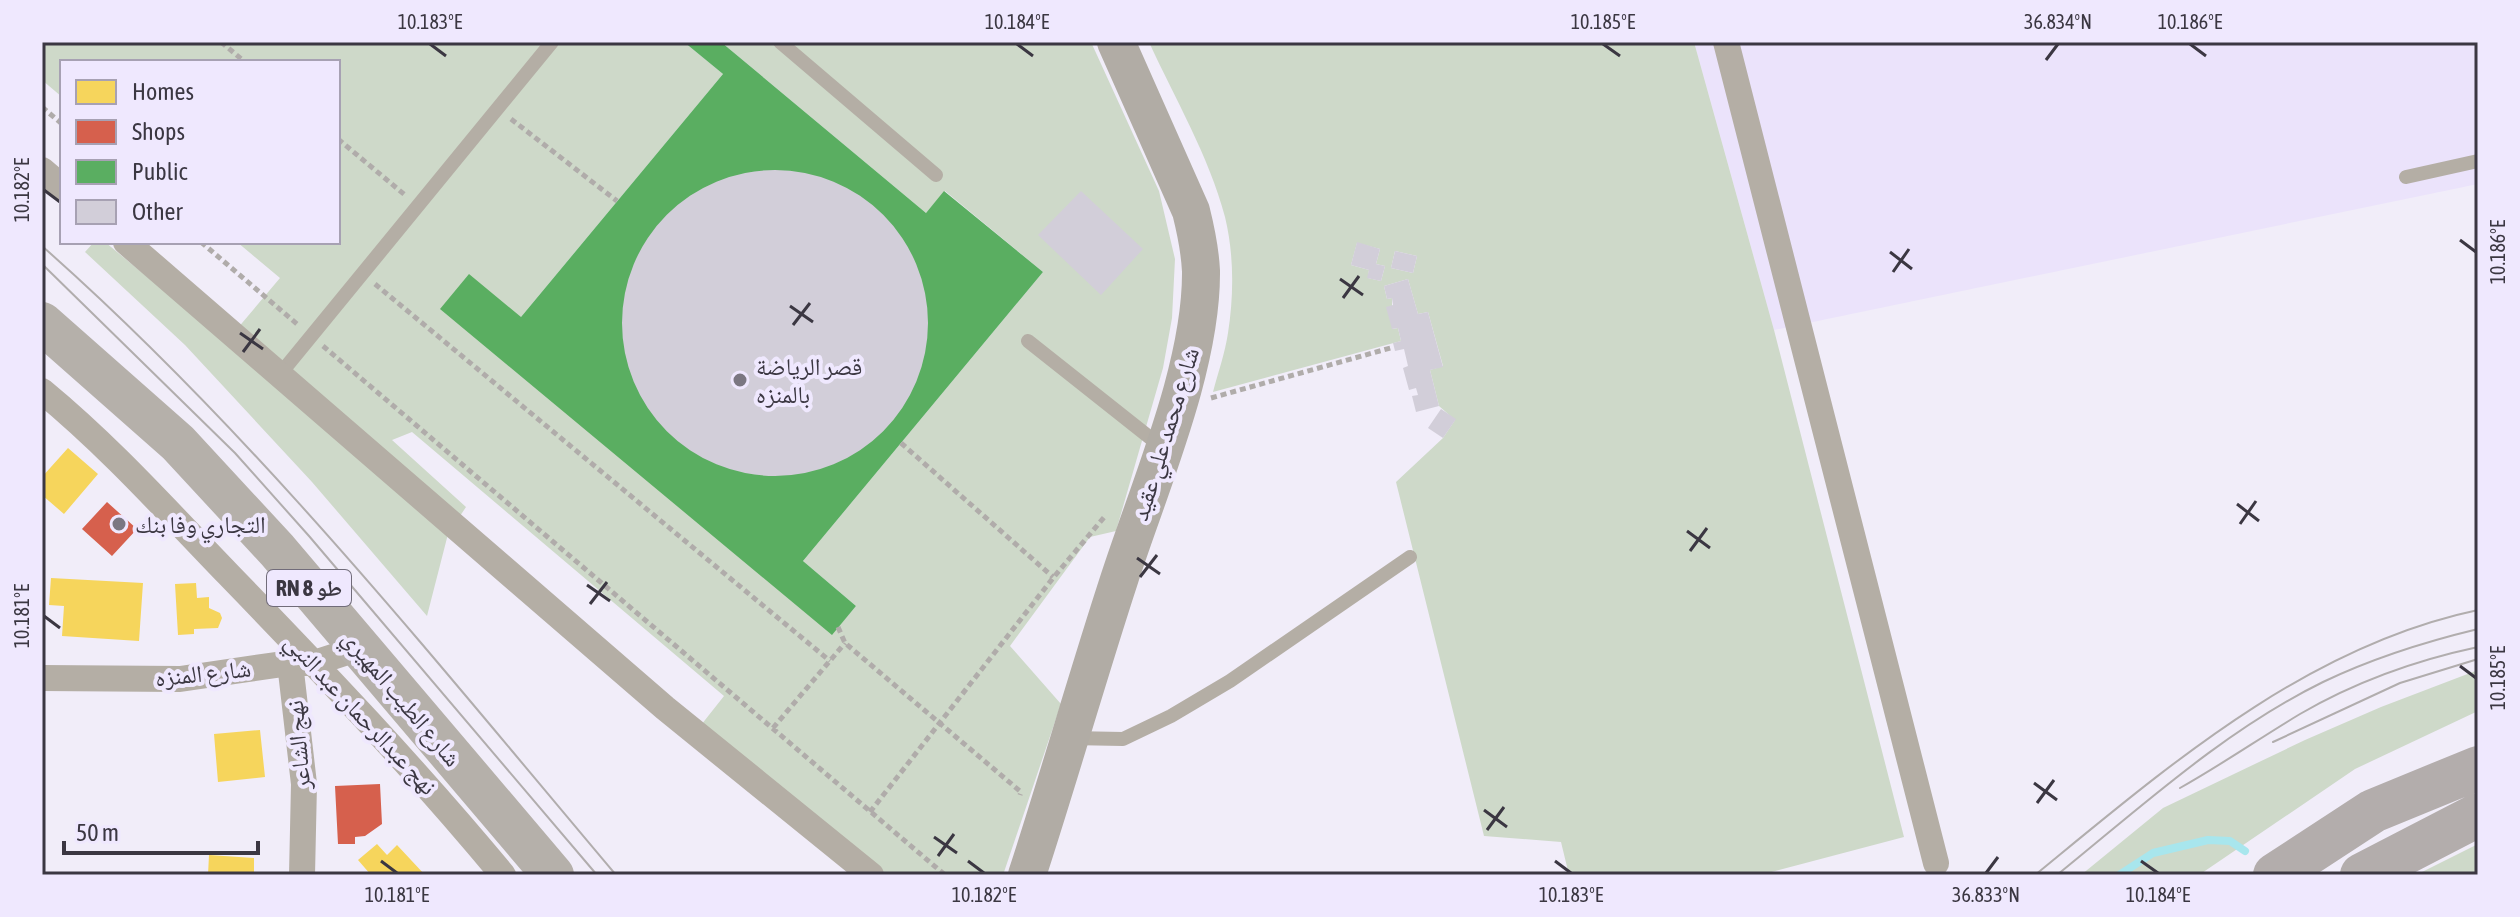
<svg xmlns="http://www.w3.org/2000/svg" width="2520" height="917" viewBox="0 0 2520 917" font-family="'Asap Condensed','Noto Naskh Arabic',sans-serif">
	<style>
		.built { fill: #ebe3fb }
		.green { fill: #ced9c9; fill-rule: evenodd }
		.homes { fill: #f6d55c }
		.shops { fill: #d6604d }
		.public { fill: #5aae61 }
		.lines { fill: none; stroke-linecap: round; stroke-linejoin: round }
		.stream { stroke: #a8e6ed; stroke-width: 8 }
		.building { fill: #d2ced9 }
		.path { stroke: #b0acaa; stroke-width: 5; stroke-dasharray: 6 4; stroke-linecap: butt }
		.lane { stroke: #b4aea5; stroke-width: 14 }
		.street { stroke: #b4aea5; stroke-width: 26 }
		.secondary { stroke: #b1aca5; stroke-width: 38 }
		.primary { stroke: #b5b0aa; stroke-width: 42 }
		.highway { stroke: #b3adac; stroke-width: 44 }
		.tram { stroke: #b1adad; stroke-width: 2 }
		.ticks { fill: none; stroke: #3b3742; stroke-width: 3 }
		.poi-dot { fill: #7b7782; stroke: #efe8fe; stroke-width: 3 }
		.labels { text-anchor: middle; dominant-baseline: central; stroke-width: 8; stroke-linejoin: round; paint-order: stroke }
		.shield { fill: #efe8fe; stroke: #716c7a; stroke-width: 2 }
		.shield-label { font-size: 22px; font-weight: bold; fill: #3b3742 }
		.poi-label { font-size: 24px; fill: #3b3742; stroke: #efe8fe; text-anchor: start }
		.street-label { font-size: 24px; fill: #3b3742; stroke: #efe8fe }
		.neatline { fill: none; stroke: #3b3742; stroke-width: 3 }
		.ticks-label { font-size: 20px; text-anchor: middle; fill: #3b3742 }
	</style>
	<rect width="100%" height="100%" fill="#f1edf9"/>
	<path class="built" d="M1694 42H2478V184L1774 330Z"/>
	<path class="green" d="M42 42H684L723 74 521 317 838 627 856 606 803 561 1043 272 945 191 926 213 721 42H1091L1159 191 1175 259 1172 318 1163 368 1116 531 1090 537 1010 646 1061 704 1003 875H857L690 739 724 696 412 432 392 440 466 507 448 534 427 616 312 482 185 345 85 252 94 242H105L226 342 280 278 237 242H338V62H62V97L42 80Z
		M1149 42H1694L1774 330 1904 837 1760 875H1569L1561 842 1484 836 1396 482 1443 438 1455 420 1439 406 1430 370 1443 366 1428 312 1418 314 1408 279 1384 286 1387 299 1392 298V329L1398 328 1401 341 1213 392C1218 373 1225 353 1228 333 1234 295 1234 254 1225 217 1209 156 1175 99 1149 42ZM1357 243 1380 249 1376 264 1385 266 1381 281 1368 278 1369 270 1351 265ZM1395 251 1417 256 1413 273 1391 268Z
		M2478 670V711L2355 769 2199 875H2081L2163 808 2305 740 2381 707Z
		M2478 844V875H2416Z"/>
	<path class="homes" d="M68 448 98 474 64 514 42 495V477Z
		M51 578 143 583 139 641 62 636 64 606 49 605Z
		M196 583 197 598 209 597V608L220 613 222 618 218 628 194 629V634L178 635 175 584Z
		M260 730 265 777 218 782 214 734Z
		M377 844 387 855 397 845 425 875H371L358 860Z
		M209 855 254 858V875H208Z"/>
	<path class="shops" d="M107 502 137 529 112 556 82 529Z
		M380 784 382 824 365 836 355 837V844H338L335 786Z"/>
	<path class="public" d="M684 42H721L926 213 944 191 1043 272 803 561 856 606 832 635 440 309 469 274 521 317 723 74Z"/>
	<g class="lines">
		<path class="stream" d="M2119 875 2153 853 2208 840 2230 841 2245 851"/>
	</g>
	<path class="building" d="M622 323a153 153 0 1 1 306 0a153 153 0 1 1-306 0Z
		M1081 191 1143 249 1101 295 1038 235Z
		M1357 242 1380 249 1376 264 1385 266 1381 281 1367 278 1369 270 1351 265Z
		M1395 251 1417 256 1413 273 1391 268Z
		M1408 279 1418 314 1428 312 1443 367 1430 370 1439 406 1416 412 1412 396 1418 395 1416 388 1409 390 1403 368 1408 366 1404 349 1395 351 1393 343 1401 341 1398 328 1392 329 1386 307 1393 305 1392 298 1387 299 1384 286Z
		M1441 409 1456 419 1443 438 1428 428Z"/>
	<g class="lines">
		<path class="path" d="M221 42 245 62
			M42 107 62 124
			M511 119 617 201
			M338 139 405 195
			M201 242 297 324
			M375 284 830 661
			M323 346 945 875
			M1211 398 1394 347
			M901 443 1053 577
			M838 627 845 643 1021 792 1020 795
			M773 728 845 643
			M870 812 1053 578 1106 515"/>
		<path class="lane" d="M780 42 936 175
			M2406 177 2478 161
			M1028 341 1163 448
			M281 373 552 42
			M1070 738 1123 739 1171 716 1230 681 1410 557"/>
		<path class="street" d="M1726 42 1936 863
			M42 170 62 187
			M126 242 665 708 871 875
			M42 391C110 447 167 511 228 574 323 672 416 770 503 875
			M290 663 304 784 302 875
			M42 678 180 679 290 663H314L360 648"/>
		<path class="secondary" d="M1027 875C1059 777 1087 678 1119 580 1149 487 1202 367 1201 271 1200 250 1196 231 1191 211L1116 42"/>
		<path class="primary" d="M42 323 178 443 277 550 553 875"/>
		<path class="highway" d="M2275 875 2373 811 2478 768
			M2362 875 2478 815"/>
		<path class="tram" d="M42 246C255 434 433 658 616 875
			M42 264 235 453 309 536 597 875
			M2273 742 2400 683 2478 659
			M2180 788C2221 765 2260 738 2300 714 2355 682 2417 660 2478 647
			M2035 875C2167 767 2306 646 2478 610
			M2057 875C2141 807 2225 730 2323 682 2373 658 2424 642 2478 629"/>
	</g>
	<path class="ticks" d="M430 44 446 56M1017 44 1033 56M1603 44 1620 56M2190 44 2206 56M2046 60 2058 44M44 190 60 202M2460 240 2476 252M1890 252 1912 269M1893 272 1909 249M1340 279 1363 295M1343 298 1359 276M790 306 813 322M793 325 810 303M240 333 263 349M243 352 260 329M2237 504 2259 521M2240 524 2256 501M1687 531 1710 548M1690 551 1707 528M1137 558 1160 574M1140 577 1157 555M587 585 610 601M590 604 607 582M44 616 60 628M2460 666 2476 678M2034 783 2057 800M2037 803 2054 780M1484 810 1507 827M1487 830 1504 807M934 837 957 853M938 856 954 834M381 861 397 873M968 861 984 873M1555 861 1571 873M2141 861 2158 873M1986 873 1998 857"/>
	<g class="poi-dot">
		<circle cx="740" cy="380" r="8"/>
		<circle cx="119" cy="524" r="8"/>
	</g>
	<g class="labels">
		<rect class="shield" x="267" y="570" width="84" height="36" rx="6"/>
		<g class="shield-label">
			<text x="309" y="588">RN 8 طو</text>
		</g>
		<g class="poi-label">
			<text x="756" y="366">قصر الرياضة<tspan x="756" dy="28">بالمنزه</tspan></text>
			<text x="135" y="524">التجاري وفا بنك</text>
		</g>
		<g class="street-label">
			<text transform="translate(1165 434) rotate(-73)">شارع محمد علي عقيد</text>
			<text transform="translate(203 673) rotate(-6)">شارع المنزه</text>
			<text transform="translate(402 698) rotate(50)">شارع الطيب المهيري</text>
			<text transform="translate(361 714) rotate(47)">نهج عبدالرحمان عبد النبي</text>
			<text transform="translate(298 745) rotate(-95)">نهج الشاعر</text>
		</g>
	</g>
	<rect width="2520" height="917" fill="none" stroke="#efe8fe" stroke-width="88"/>
	<rect x="60" y="60" width="280" height="184" fill="#efe8fe" stroke="#a7a1b3" stroke-width="2"/>
	<rect x="76" y="80" width="40" height="24" fill="#f6d55c" stroke="#a7a1b3" stroke-width="2"/>
	<text x="132" y="100" font-size="24" fill="#3b3742">Homes</text>
	<rect x="76" y="120" width="40" height="24" fill="#d6604d" stroke="#a7a1b3" stroke-width="2"/>
	<text x="132" y="140" font-size="24" fill="#3b3742">Shops</text>
	<rect x="76" y="160" width="40" height="24" fill="#5aae61" stroke="#a7a1b3" stroke-width="2"/>
	<text x="132" y="180" font-size="24" fill="#3b3742">Public</text>
	<rect x="76" y="200" width="40" height="24" fill="#d2ced9" stroke="#a7a1b3" stroke-width="2"/>
	<text x="132" y="220" font-size="24" fill="#3b3742">Other</text>
	<path d="M64 841v12h194v-12" fill="none" stroke="#3b3742" stroke-width="4"/>
	<text x="76" y="841" font-size="24" fill="#3b3742" stroke="#efe8fe" stroke-width="6" paint-order="stroke">50 m</text>
	<rect x="44" y="44" width="2432" height="829" class="neatline"/>
	<g class="ticks-label">
		<text x="430" y="29">10.183°E</text>
		<text x="1017" y="29">10.184°E</text>
		<text x="1603" y="29">10.185°E</text>
		<text x="2058" y="29">36.834°N</text>
		<text x="2190" y="29">10.186°E</text>
		<text transform="translate(22 190) rotate(-90)" y="7">10.182°E</text>
		<text transform="translate(2498 252) rotate(-90)" y="7">10.186°E</text>
		<text transform="translate(22 616) rotate(-90)" y="7">10.181°E</text>
		<text transform="translate(2498 678) rotate(-90)" y="7">10.185°E</text>
		<text x="397" y="902">10.181°E</text>
		<text x="984" y="902">10.182°E</text>
		<text x="1571" y="902">10.183°E</text>
		<text x="1986" y="902">36.833°N</text>
		<text x="2158" y="902">10.184°E</text>
	</g>
</svg>
